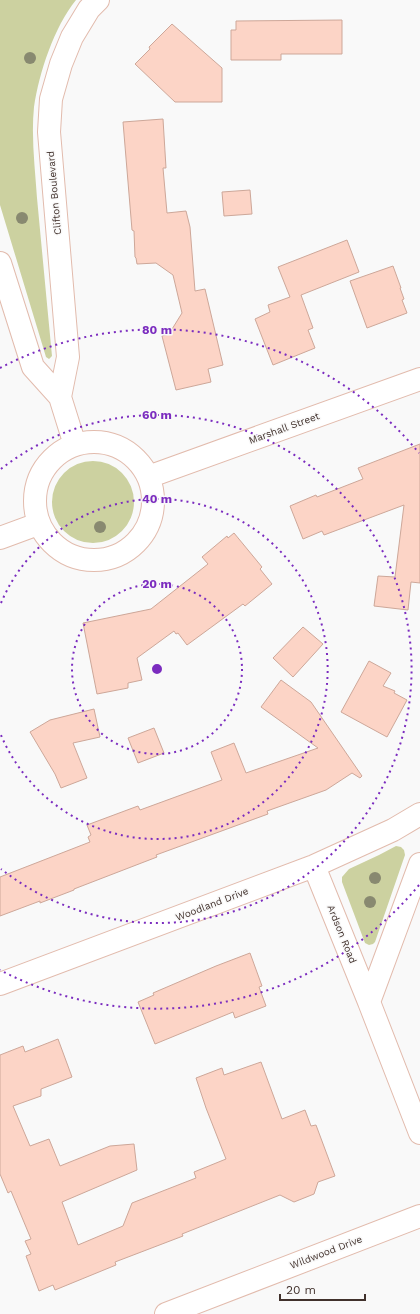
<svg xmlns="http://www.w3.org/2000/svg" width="420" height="1314" viewBox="0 0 420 1314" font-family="'Work Sans',sans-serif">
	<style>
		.green { fill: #ccd1a0 }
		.building { fill: #fcd4c6; stroke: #cda799 }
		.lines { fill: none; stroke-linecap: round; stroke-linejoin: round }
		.minor-casing { stroke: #e2bbad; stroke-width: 24 }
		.minor { stroke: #fff; stroke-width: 22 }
		.tree { fill: #888970 }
		.ring { fill: none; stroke: #7b2cbf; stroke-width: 2; stroke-dasharray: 2 4 }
		.labels { text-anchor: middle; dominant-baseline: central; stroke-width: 3; stroke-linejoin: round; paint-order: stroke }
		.street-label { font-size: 10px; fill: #41312c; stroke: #f9f9f9 }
		.centre { fill: #7b2cbf; stroke: #f9f9f9; stroke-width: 2 }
		.ring-label { font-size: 12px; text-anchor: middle; font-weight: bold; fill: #7b2cbf; stroke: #f9f9f9; stroke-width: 3; stroke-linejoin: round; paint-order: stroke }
	</style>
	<rect width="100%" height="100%" fill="#f9f9f9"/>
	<path class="green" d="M0 0H76C54 27 39 73 34 107 31 137 35 168 37 198 42 251 47 304 52 356L49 359 46 357 0 205Z
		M52 502a41 41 0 1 1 82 0a41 41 0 1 1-82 0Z
		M396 846 401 847 404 850 405 855 375 942 373 944 369 945 365 943 342 882V877L349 869 379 855Z"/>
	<path class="building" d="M342 20V54H281V60H231V30H236V21Z
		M172 24 222 68V102H175L135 64 150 49 149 47Z
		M163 119 166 168H163L167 213 186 211 190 227 195 291 205 289 223 365 208 369 211 382 176 390 162 336 169 334 182 313 173 275 156 263 137 264 136 258 135 257 134 231 132 230 123 122Z
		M250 190 252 214 224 216 222 192Z
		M347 240 359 272 301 295 313 328 308 330 315 348 273 365 255 319 270 312 268 305 290 297 278 267Z
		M393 266 401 288H400L404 299 402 300 407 313 367 328 350 281Z
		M420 444V583L411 582 408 610 374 606 378 576 395 577 404 505 324 535 322 531 303 539 290 506 316 495 317 497 363 479 358 468Z
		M234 533 262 567 260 569 272 584 245 606 243 604 187 645 178 633 176 634 174 631 137 658 142 680 128 683V688L97 694 83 623 151 609 208 564 202 557 227 536 228 538Z
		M303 627 323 644 293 677 273 658Z
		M369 661 391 673 383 686 395 691 394 693 407 700 387 737 341 712Z
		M281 680 311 702 362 776 360 778 352 773 326 790 267 811 268 814 156 855 157 857 74 889V890L40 903V901L0 916V877L90 842 88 837 91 835 87 825 138 806 140 810 222 780 211 752 234 743 246 773 318 748 261 707Z
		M94 709 100 737 73 743 87 778 61 788 55 774 30 732 50 720Z
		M154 728 164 753 138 763 128 738Z
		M250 953 262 986 259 987 266 1006 235 1018 233 1012 155 1044 138 1002 154 995 153 993 216 966Z
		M58 1039 72 1077 41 1089V1096L13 1106 30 1146 49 1139 60 1166 110 1146 134 1144 137 1170 62 1202 78 1245 123 1226 132 1203 196 1178 194 1172 226 1159 206 1108 196 1078 222 1068 224 1075 261 1062 282 1119 305 1110 311 1126 316 1125 335 1176 318 1182 314 1194 294 1202 280 1195 182 1234 183 1236 115 1262 116 1265 55 1290 53 1285 39 1291 26 1256 31 1254 25 1241 31 1239 11 1191 8 1193 0 1174V1055L23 1046 25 1052Z"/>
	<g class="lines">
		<g class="minor-casing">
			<path id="minor" d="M0 263 33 367 60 397 75 445
				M60 397 68 357 49 132 51 99 61 64 72 37 89 9 98 0
				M35 501a59 59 0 1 1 118 0a59 59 0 1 1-118 0Z
				M148 477 420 379
				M0 538 38 524
				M420 864 369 1002 420 1133
				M314 866 369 1002
				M0 984 314 866 393 830 420 814
				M166 1314 420 1216"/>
		</g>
		<use href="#minor" class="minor"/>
	</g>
	<g class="tree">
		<circle cx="30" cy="58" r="6"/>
		<circle cx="22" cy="218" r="6"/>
		<circle cx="100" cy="527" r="6"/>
		<circle cx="375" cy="878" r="6"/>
		<circle cx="370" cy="902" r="6"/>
	</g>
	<g class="ring">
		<circle cx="157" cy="669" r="85"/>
		<path d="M1 603A170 170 0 1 1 1 735"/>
		<path d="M1 469A254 254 0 1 1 1 869"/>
		<path d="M419 885A339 339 0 0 1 0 970M0 368A339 339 0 0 1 419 453"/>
	</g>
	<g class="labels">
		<g class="street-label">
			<text transform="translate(54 193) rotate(-95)">Clifton Boulevard</text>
			<text transform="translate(284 428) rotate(-20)">Marshall Street</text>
			<text transform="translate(212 904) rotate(-21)">Woodland Drive</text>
			<text transform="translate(342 934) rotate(68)">Ardson Road</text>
			<text transform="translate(326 1252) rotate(-21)">Wildwood Drive</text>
		</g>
	</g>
	<circle cx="157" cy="669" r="6" class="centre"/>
	<g class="ring-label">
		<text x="157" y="334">80 m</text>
		<text x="157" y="419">60 m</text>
		<text x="157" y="503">40 m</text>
		<text x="157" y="588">20 m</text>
	</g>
	<path d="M280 1294v6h85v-6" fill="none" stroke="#41312c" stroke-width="2"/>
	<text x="286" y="1294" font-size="12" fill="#41312c" stroke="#f9f9f9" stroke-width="3" paint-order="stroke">20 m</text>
</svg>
